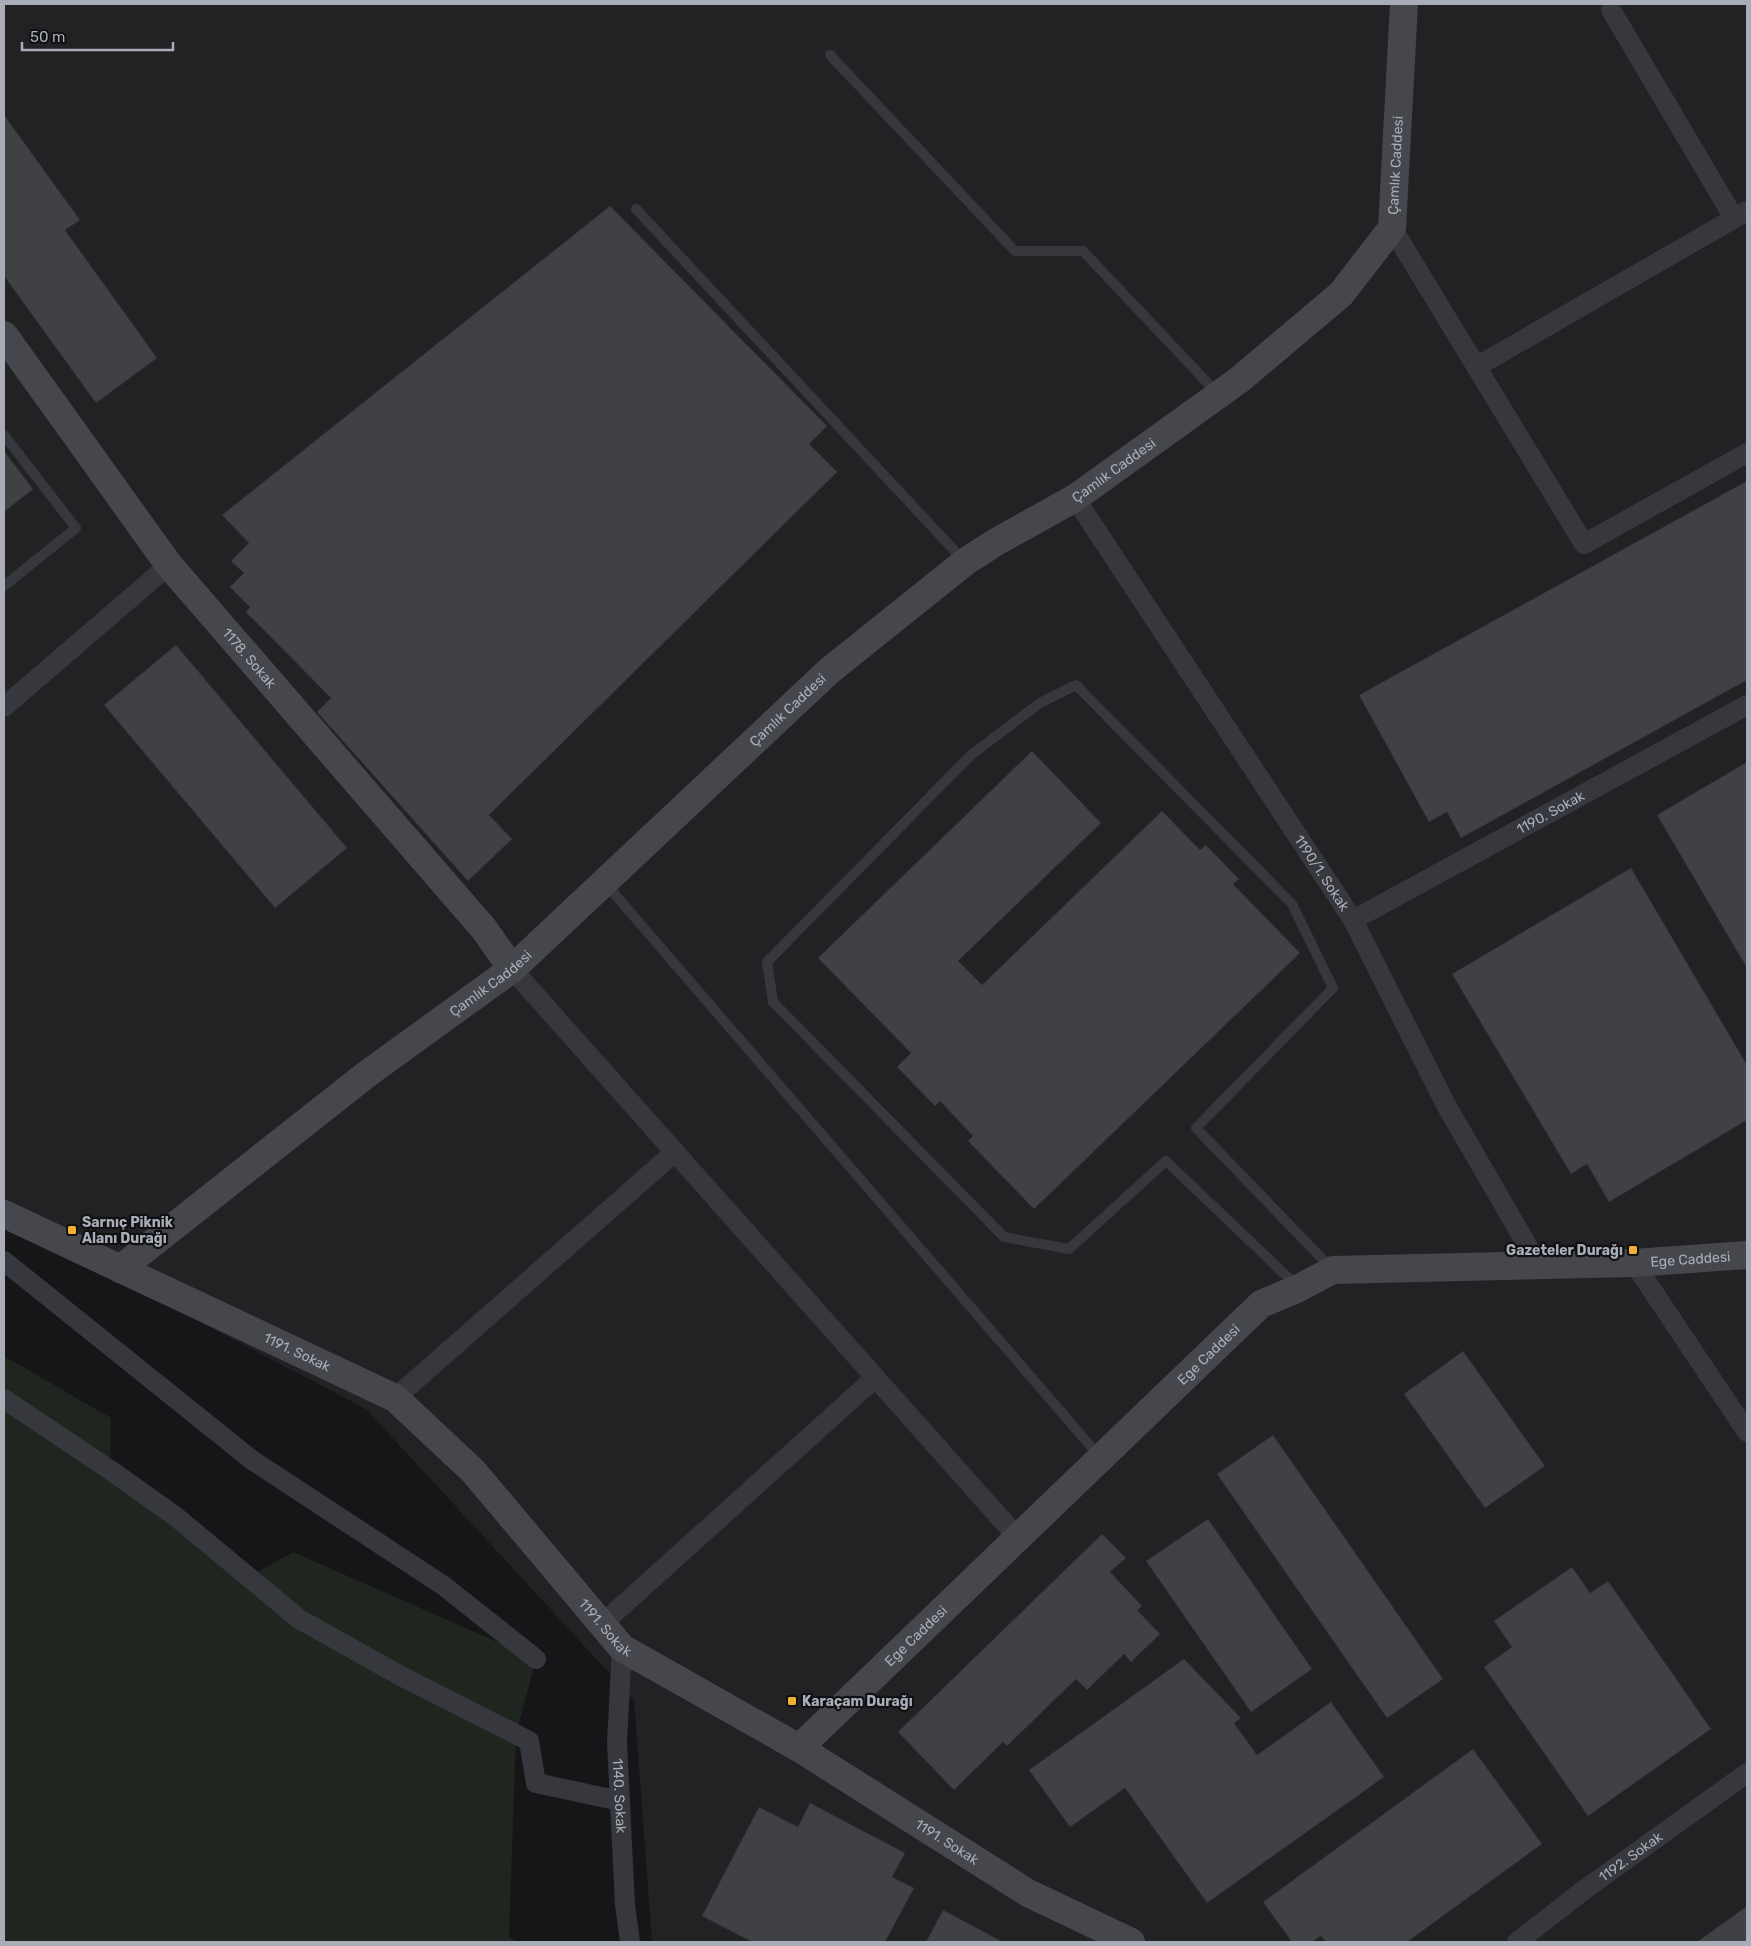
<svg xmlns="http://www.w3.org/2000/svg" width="1751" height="1946" viewBox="0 0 1751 1946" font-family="Rubik,sans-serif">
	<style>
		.built { fill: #222225 }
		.green { fill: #1e261f }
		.building { fill: #404145; stroke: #303034 }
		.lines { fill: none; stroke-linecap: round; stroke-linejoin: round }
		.lane { stroke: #37383d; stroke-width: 10 }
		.street { stroke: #37383d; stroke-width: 20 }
		.secondary { stroke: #45474d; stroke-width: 28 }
		.poi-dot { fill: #f2b134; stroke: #111113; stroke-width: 2 }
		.labels { text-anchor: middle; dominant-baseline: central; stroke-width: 4.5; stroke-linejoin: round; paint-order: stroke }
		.street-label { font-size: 14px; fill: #a8adb8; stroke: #111113 }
		.poi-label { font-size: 14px; font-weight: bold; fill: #a8adb8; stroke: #111113; text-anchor: start }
	</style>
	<rect width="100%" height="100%" fill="#161618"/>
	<path class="built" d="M4 4H1747V1942H652L634 1700 366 1409 4 1219Z"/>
	<path class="green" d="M4 1356 111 1418 110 1470 249 1577 293 1552 536 1659 516 1734 509 1937 518 1942H4Z"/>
	<path class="building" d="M4 115 80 220 65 230 157 358 96 403 4 276Z
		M610 206 827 426 809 444 837 472 489 815 512 839 468 881 317 712 331 698 246 612 250 607 230 587 244 573 231 561 249 543 222 515Z
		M4 451 33 489 4 512Z
		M1747 481V680L1461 838 1447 812 1429 822 1359 695Z
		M176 645 347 848 275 908 104 705Z
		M1032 751 1101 823 958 961 982 985 1162 811 1200 850 1206 845 1239 879 1233 884 1300 953 1034 1209 968 1141 973 1136 940 1101 935 1106 897 1067 911 1053 818 958Z
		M1747 762V968L1657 815Z
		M1631 868 1747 1065V1120L1609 1202 1587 1164 1571 1174 1452 974Z
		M1463 1351 1545 1466 1485 1508 1404 1394Z
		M1273 1435 1443 1679 1387 1718 1217 1474Z
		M1208 1519 1312 1669 1251 1712 1146 1561Z
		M1102 1534 1126 1558 1110 1572 1142 1606 1137 1610 1160 1634 1131 1662 1124 1654 1087 1690 1076 1679 1007 1746 1003 1742 954 1790 898 1732Z
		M1572 1567 1590 1593 1608 1581 1711 1729 1588 1816 1484 1667 1512 1647 1494 1621Z
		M1184 1659 1241 1718 1234 1723 1257 1755 1331 1702 1384 1777 1207 1903 1125 1788 1070 1827 1029 1770Z
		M1473 1749 1542 1844 1407 1942H1326L1321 1936 1312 1942H1292L1263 1902Z
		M810 1803 905 1853 892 1877 914 1888 885 1942H752L702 1916 759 1807 798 1827Z
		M1747 1906V1942H1697Z
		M943 1910 1003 1942H926Z"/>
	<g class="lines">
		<path class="lane" d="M830 55 1015 251H1083L1218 394
			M636 209 965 562
			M4 435 76 528 4 586
			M605 883 1100 1457
			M1298 1287 1166 1161 1069 1249 1004 1237 773 1002 767 962 971 755 1040 703 1076 685 1292 904 1333 988 1196 1128 1332 1269"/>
		<g class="street">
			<path d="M1611 10 1734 218"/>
			<path d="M1392 228 1584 544 1747 453"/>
			<path d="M1476 367 1747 211"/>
			<path id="s1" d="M1075 498 1353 920 1446 1105 1538 1264"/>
			<path d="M4 707 169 565"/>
			<path id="s2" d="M1353 920 1747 705"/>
			<path d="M512 969 1018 1538"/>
			<path d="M4 1261 252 1460 444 1586 536 1659"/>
			<path d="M1634 1263 1747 1432"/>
			<path d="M395 1398 675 1152"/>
			<path d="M4 1399 110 1470 175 1516 299 1619 401 1676 529 1741 536 1783 620 1801"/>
			<path d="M602 1624 875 1378"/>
			<path id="s3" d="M622 1648 617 1742 625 1905 630 1942"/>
			<path id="s4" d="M1517 1942 1584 1890 1747 1773"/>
		</g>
		<g class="secondary">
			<path id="s5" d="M4 335 169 565 484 929 512 969"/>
			<path id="s6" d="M4 1214 395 1398 473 1471 622 1648 799 1748 1028 1893 1131 1942"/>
			<path id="s7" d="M120 1269 367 1074 512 969 829 671 965 562 996 542 1075 498 1239 380 1341 294 1392 228 1404 4"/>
			<path id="s8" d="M799 1748 1261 1304 1299 1288 1333 1270 1634 1263 1747 1255"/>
		</g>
	</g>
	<g class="poi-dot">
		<rect x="67" y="1225" width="10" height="10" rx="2.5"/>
		<rect x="1628" y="1245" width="10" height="10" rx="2.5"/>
		<rect x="787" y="1696" width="10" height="10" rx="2.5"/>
	</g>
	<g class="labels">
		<g class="street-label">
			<text stroke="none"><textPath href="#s7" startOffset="1712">Çamlık Caddesi</textPath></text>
			<text stroke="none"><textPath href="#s7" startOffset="1278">Çamlık Caddesi</textPath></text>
			<text stroke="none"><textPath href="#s5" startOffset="406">1178. Sokak</textPath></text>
			<text stroke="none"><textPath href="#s7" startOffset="872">Çamlık Caddesi</textPath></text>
			<text stroke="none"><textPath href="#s2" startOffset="225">1190. Sokak</textPath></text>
			<text stroke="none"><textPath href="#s1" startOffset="449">1190/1. Sokak</textPath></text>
			<text stroke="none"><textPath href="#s7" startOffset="468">Çamlık Caddesi</textPath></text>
			<text stroke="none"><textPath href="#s8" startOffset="1078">Ege Caddesi</textPath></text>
			<text stroke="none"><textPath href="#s6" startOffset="324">1191. Sokak</textPath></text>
			<text stroke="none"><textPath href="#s8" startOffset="568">Ege Caddesi</textPath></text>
			<text stroke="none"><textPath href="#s6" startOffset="744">1191. Sokak</textPath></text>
			<text stroke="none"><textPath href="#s8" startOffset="162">Ege Caddesi</textPath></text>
			<text stroke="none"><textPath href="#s3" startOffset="148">1140. Sokak</textPath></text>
			<text stroke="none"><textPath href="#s6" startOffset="1149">1191. Sokak</textPath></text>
			<text stroke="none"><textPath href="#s4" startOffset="142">1192. Sokak</textPath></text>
		</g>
		<g class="poi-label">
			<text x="82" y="1222">Sarnıç Piknik<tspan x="82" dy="16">Alanı Durağı</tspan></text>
			<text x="1623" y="1250" text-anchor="end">Gazeteler Durağı</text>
			<text x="802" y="1701">Karaçam Durağı</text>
		</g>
	</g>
	<rect width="1751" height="1946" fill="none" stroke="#a8adb8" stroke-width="10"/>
	<path d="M22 42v8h151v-8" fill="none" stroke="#a8adb8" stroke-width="2.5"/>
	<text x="30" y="42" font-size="15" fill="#a8adb8" stroke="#111113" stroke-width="4" paint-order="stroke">50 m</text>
</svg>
